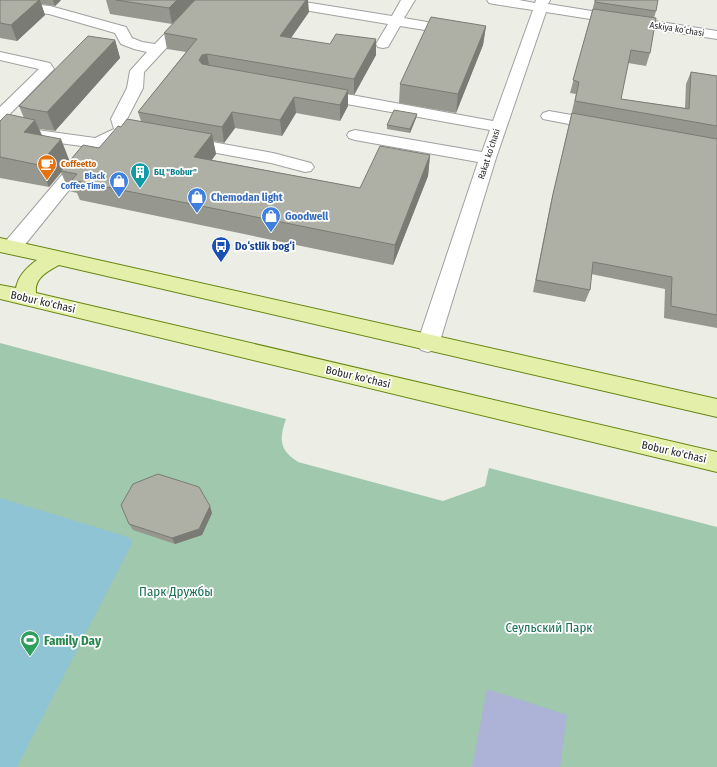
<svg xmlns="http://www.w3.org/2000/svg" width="717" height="767" viewBox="0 0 717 767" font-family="'Fira Sans Condensed',sans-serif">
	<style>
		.forest { fill: #a0c8ac }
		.pitch { fill: #8ec4d3 }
		.water { fill: #acb3d6 }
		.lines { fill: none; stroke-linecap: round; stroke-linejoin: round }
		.minor-casing { stroke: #a0a0a0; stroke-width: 2 }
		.major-casing { stroke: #678613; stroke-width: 2 }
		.minor { fill: #fff; fill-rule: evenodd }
		.major { fill: #e4f0a9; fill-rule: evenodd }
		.wall { fill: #96978e }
		.shaded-wall { fill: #7a7b74 }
		.building { fill: #afb0a5; stroke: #7a7b74 }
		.labels { text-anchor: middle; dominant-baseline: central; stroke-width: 3.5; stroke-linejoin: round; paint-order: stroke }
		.far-street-label { font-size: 9px; fill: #1f1f1f; stroke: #fff }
		.far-food-label { font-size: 9px; font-weight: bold; fill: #c56008; stroke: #fff; text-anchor: start }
		.far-culture-label { font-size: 9px; font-weight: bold; fill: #0d838f; stroke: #fff; text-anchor: start }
		.far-shop-label { font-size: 9px; font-weight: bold; fill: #366cbe; stroke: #fff; text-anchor: end }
		.shop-label { font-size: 11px; font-weight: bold; fill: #366cbe; stroke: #fff; text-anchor: start }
		.transit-label { font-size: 11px; font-weight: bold; fill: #164399; stroke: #fff; text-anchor: start }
		.street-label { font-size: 11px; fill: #1f1f1f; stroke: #fff }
		.near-park-label { font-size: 13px; fill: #197055; stroke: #fff }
		.near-leisure-label { font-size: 13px; font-weight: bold; fill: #27864d; stroke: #fff; text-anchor: start }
	</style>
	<rect width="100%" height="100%" fill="#eceee6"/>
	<path class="forest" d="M0 343 286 419C279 439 279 450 298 462L443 501 485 486 489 468 717 527V767H0Z"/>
	<path class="pitch" d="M0 498 125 536 131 539 132 543 17 767H0Z"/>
	<path class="water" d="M487 689 567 715 560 767H472Z"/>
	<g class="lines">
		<g class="minor-casing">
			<path id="minor" d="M197 0H211L144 72 143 88 127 119 130 127 142 130 144 133 142 136 136 138 125 136 97 148 36 140 0 129V107L39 69 0 60V52L50 63 54 69 5 119 37 130 95 138 114 129 111 119 127 88 130 71 147 52 134 49 121 44 115 33 49 14 0 9V1L50 6 126 27 132 38 142 42 155 44Z
				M261 0H292L392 16 401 0H415L404 18 456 27 461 28 463 31 461 34 456 35 400 26 388 47 383 48 378 47 376 44 388 24 268 4 263 3Z
				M487 0H519L535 3 536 0H550L548 4 717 31V39L546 12 496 158 439 344 435 350 428 352 421 350 417 344 478 162 355 140 349 138 347 135 349 132 355 130 482 152 490 130 319 99 314 97 311 94 314 91 319 89 493 121 533 10 494 4 489 3Z
				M549 111 600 120 606 122 608 125 606 128 600 130 543 119 541 116 543 113Z
				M185 137 273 153 311 163 314 167 311 171 305 172 271 163 179 146 177 142 179 138Z
				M84 155 90 156 92 160 90 164 19 252 12 254 5 252 3 247 5 242 78 156Z"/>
		</g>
		<g class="major-casing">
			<path id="major" d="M0 238 717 399V417L59 265C48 271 34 278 36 293L717 452V472L0 299V285L16 288C18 276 27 267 37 260L0 252Z"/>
		</g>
		<use href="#minor" class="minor"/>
		<use href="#major" class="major"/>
	</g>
	<path class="wall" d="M0 0H61L55 6 41 4 45 15 17 41 0 38Z
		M106 0H195L172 24 110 14Z
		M595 0 656 11 654 18 650 53 646 66 628 63 621 99 685 108 686 84 691 72 717 76V328L664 318 665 289 591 274 590 290 585 302 533 292 550 206 576 94 570 93Z
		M309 12 291 38 376 55 354 95 348 94V106L340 121 296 113 282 136 235 128 224 143 213 141 216 154 212 160 360 188 430 155 428 176 393 265 80 200 77 193 69 191 61 172 49 187 0 178V121L24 118 19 106 115 40 120 58 55 131 39 129 42 135 70 161 99 148 121 127 141 121 138 112 186 52 167 49 164 33Z
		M486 26 483 45 456 113 399 103 400 84Z
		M417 114 416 118 410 133 387 129V125Z
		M212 513 202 535 175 544 133 530 129 524Z"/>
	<path class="shaded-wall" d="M39 0H40L45 15 17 41 11 25Z
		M53 0H61L55 6Z
		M177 0H195L172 24 169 8Z
		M306 0H308L309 12 281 52 280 36Z
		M486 26 483 45 456 113 458 94Z
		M376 39V55L354 95V79Z
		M115 40 120 58 55 131 47 112Z
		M207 54 210 70 205 71 199 60 202 55Z
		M348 90V106L340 121V105Z
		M294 97 296 113 282 136 280 120Z
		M232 112 235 128 224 143 222 127Z
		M417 114 416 118 410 133V129Z
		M35 120 45 143 24 132Z
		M212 134 216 154 199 177 194 157Z
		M61 139 70 162 49 187 39 165Z
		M430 155 428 176 393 265 395 245Z
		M210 506 212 513 202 535 175 544 172 538Z"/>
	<path class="building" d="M0 0H39L11 25 0 23Z
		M116 0H177L169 8Z
		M195 0H306L280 36 330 44 336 34 376 39 354 79 207 54 202 55 199 60 202 64 348 90 340 105 294 97 280 120 232 112 222 127 138 112 197 39 164 33Z
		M595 0H658L656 11 595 2Z
		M593 9 656 18 650 53 631 50 621 99 689 109 691 72 717 76V126L575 101 579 82 573 80Z
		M431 17 486 26 458 94 400 84Z
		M88 36 115 40 47 112 29 109 19 106Z
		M394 110 417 114 410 129 387 125Z
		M572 113 717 139V315L671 306 672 277 593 262 590 290 536 280 553 194Z
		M7 114 35 120 24 132 61 139 39 165 0 157V121Z
		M127 119 212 134 194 157 360 188 380 146 430 155 395 245 72 180 77 174 61 171 83 145 99 148 118 126 121 127Z
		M158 474 199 487 210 506 199 529 172 538 129 524 121 505 133 484Z"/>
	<defs>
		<g id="cafe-pin" transform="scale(1)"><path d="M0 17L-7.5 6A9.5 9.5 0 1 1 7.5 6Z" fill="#e8710a" stroke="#fff"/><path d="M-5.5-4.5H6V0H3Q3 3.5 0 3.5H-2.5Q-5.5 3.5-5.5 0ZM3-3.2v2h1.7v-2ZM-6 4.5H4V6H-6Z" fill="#fff"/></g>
		<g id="building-pin" transform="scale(1)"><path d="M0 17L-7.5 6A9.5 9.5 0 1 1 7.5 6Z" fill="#0f9aa8" stroke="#fff"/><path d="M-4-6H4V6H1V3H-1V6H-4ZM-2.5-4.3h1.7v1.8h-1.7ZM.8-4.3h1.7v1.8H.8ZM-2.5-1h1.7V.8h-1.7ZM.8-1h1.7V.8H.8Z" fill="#fff"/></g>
		<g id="shop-pin" transform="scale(1)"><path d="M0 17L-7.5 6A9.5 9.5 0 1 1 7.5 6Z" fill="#3f7fe0" stroke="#fff"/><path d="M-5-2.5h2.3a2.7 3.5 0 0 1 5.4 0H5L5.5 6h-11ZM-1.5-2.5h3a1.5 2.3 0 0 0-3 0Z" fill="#fff"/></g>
		<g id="bus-pin" transform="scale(1)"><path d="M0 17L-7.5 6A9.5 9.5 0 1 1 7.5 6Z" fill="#1a4fb4" stroke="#fff"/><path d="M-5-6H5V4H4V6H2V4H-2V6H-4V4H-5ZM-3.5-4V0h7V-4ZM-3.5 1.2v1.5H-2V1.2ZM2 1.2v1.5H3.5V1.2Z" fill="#fff"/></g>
		<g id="stadium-pin" transform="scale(1)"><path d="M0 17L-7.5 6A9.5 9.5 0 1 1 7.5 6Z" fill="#2e9e5b" stroke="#fff"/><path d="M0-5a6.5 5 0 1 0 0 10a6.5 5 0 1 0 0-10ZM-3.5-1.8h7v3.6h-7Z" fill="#fff"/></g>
	</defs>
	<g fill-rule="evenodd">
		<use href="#cafe-pin" x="47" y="164"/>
		<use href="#building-pin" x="140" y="172"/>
		<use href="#shop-pin" x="119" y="181"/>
		<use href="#shop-pin" x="197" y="197"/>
		<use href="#shop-pin" x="271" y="216"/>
		<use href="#bus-pin" x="221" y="246"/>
		<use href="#stadium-pin" x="30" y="640"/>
	</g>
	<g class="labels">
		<g class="far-street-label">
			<text transform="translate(677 29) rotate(9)">Askiya koʻchasi</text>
			<text transform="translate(489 154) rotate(-72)">Rakat koʻchasi</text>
		</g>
		<g class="far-food-label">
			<text x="61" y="164">Coffeetto</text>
		</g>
		<g class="far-culture-label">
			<text x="154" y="172">БЦ "Bobur"</text>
		</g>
		<g class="far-shop-label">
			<text x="105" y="176">Black<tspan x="105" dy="10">Coffee Time</tspan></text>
		</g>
		<g class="shop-label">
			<text x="211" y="197">Chemodan light</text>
			<text x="285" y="216">Goodwell</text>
		</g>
		<g class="transit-label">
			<text x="235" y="246">Doʻstlik bogʻi</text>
		</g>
		<g class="street-label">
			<text transform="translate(43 302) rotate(13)">Bobur ko'chasi</text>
			<text transform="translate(358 377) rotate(13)">Bobur ko'chasi</text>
			<text transform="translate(674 452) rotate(13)">Bobur ko'chasi</text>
		</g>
		<g class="near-park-label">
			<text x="176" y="591">Парк Дружбы</text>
			<text x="549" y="627">Сеульский Парк</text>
		</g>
		<g class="near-leisure-label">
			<text x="44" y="640">Family Day</text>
		</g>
	</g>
</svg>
